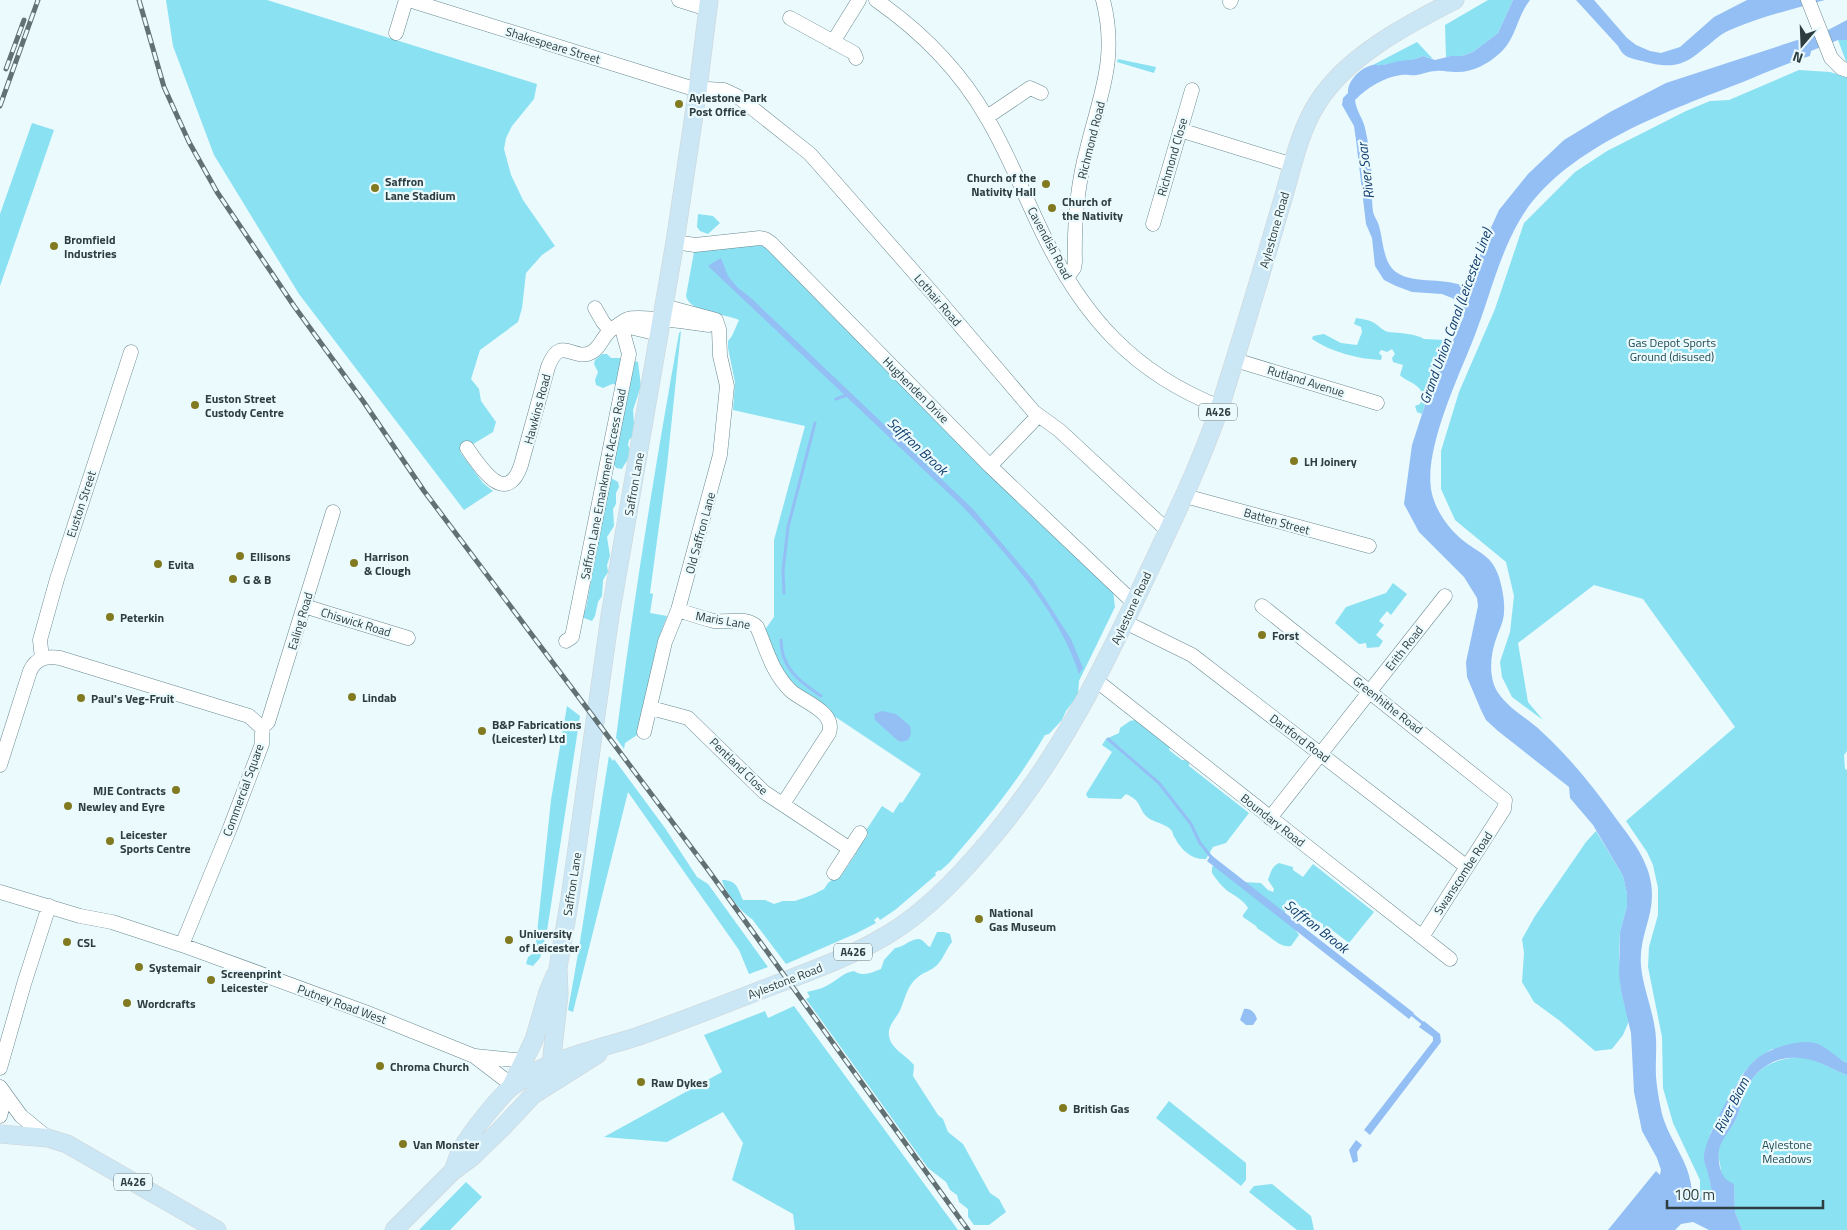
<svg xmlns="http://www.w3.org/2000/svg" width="1847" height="1230" viewBox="0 0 1847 1230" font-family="'Titillium Web',sans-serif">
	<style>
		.green { fill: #8ae1f2 }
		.water { fill: #94bff5 }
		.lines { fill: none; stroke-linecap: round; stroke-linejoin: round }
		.stream { stroke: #94bff5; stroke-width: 3 }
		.minor-casing { stroke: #698a91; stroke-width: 15 }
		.major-casing { stroke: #d1d4d5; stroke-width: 19 }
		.minor { stroke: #fff; stroke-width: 14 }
		.major { stroke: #cbe6f5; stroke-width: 18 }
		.rail-casing { stroke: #627174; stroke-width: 5 }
		.rail { stroke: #ebfafd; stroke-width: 3; stroke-dasharray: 9; stroke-linecap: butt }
		.poi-dot { fill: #817a20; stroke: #ebfafd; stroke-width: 2 }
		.labels { text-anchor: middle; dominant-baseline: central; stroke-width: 4.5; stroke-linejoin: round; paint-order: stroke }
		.shield { fill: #ebfafd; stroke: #677679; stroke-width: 1 }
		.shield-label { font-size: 11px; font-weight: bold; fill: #2e3d40 }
		.street-label { font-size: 12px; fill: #2e3d40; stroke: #ebfafd }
		.poi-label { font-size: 12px; font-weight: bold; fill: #2e3d40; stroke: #ebfafd; text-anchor: start }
		.park-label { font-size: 12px; fill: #224b53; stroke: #ebfafd }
		.water-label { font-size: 14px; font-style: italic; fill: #103b6b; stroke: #ebfafd }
	</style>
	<rect width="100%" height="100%" fill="#ebfafd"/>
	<path class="green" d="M166 0H267L537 84 534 99 512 126 506 138 504 149 511 175 523 200 555 246 542 255 526 273 522 308 518 322 480 350 471 379 479 389 481 401 496 422 493 432 460 452 483 483 493 491 464 510 299 294 214 155 173 46Z
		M1488 0H1513L1498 33 1473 52 1462 56 1446 57 1445 25Z
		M1838 40H1847V751L1844 755 1845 769 1847 770V1063L1842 1060 1772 1049 1755 1060 1741 1076 1711 1132 1704 1158 1709 1176 1714 1201 1700 1197V1180L1673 1123 1663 1088 1662 1037 1648 967 1649 947 1658 915V888L1653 865 1647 852 1626 821 1735 727 1643 599 1594 585 1518 643 1528 702 1543 720 1512 697 1502 677 1500 662 1510 632 1514 596 1506 562 1455 520 1441 489V451L1459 392 1495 309 1524 223 1575 172 1607 151 1686 111 1710 101 1729 100 1799 70 1830 72 1840 75 1847 64Z
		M1417 42 1433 59 1423 56C1413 61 1384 66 1373 65Z
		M1118 59 1156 67 1154 73 1117 62Z
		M32 123 54 130 0 286V214Z
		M698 214 713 216 720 223 708 234 700 231 697 227Z
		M757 244 764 245 1113 591 1115 607 1079 681 1078 695 1066 711 1062 720 1049 734 1045 735C1017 783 985 821 949 863L940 871 939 870 935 873 936 875 895 910 880 920 878 917 874 920 876 923 857 933 786 964 752 919C742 913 724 891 722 880 738 880 738 890 743 900H765L774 904 783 901H795L812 895 824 889 828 883 833 879 841 876 857 852 858 848 868 835 865 832 882 806 893 813 900 802 902 803 921 774 831 714 786 680 764 631 774 617V540L805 426 733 410 735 382 728 348V341L732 336 739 320C724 313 690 313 686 296L694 252Z
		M1356 318C1362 319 1371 320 1376 324 1380 327 1383 331 1389 332 1399 333 1417 334 1424 339L1445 340 1451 342V345L1436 371 1422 414 1417 412 1415 406 1420 404C1429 385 1407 383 1400 375L1403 365 1393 362 1392 358 1395 354 1392 349 1387 352 1381 350 1379 353 1382 356 1381 360C1358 359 1331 352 1312 339L1313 336 1324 334 1341 343 1357 345 1362 332 1361 327 1354 324Z
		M681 331 667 466 650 593 653 594 650 613 667 616 657 643 637 735 625 743 624 749 616 738C633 602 655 467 679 333Z
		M602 354H607L611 358H623L619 385 612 384 603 388 596 385 595 380 598 372 594 364 595 360Z
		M635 361 638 362 641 386 633 410 634 423 633 436 629 440 628 445C633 455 627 460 622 469L616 468 613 463Z
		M613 479 618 482 619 487 616 493V504L613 509 614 526 607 537 610 556 607 565 608 572 603 580 602 596 598 602 595 616 592 621 584 618 582 615V610L586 609 609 480Z
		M1393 583 1407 594 1391 615 1387 611 1379 621 1384 625 1376 635 1383 641 1379 647 1367 648 1366 643 1359 644 1335 623 1346 607 1386 593Z
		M567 706 580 716 547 931 540 958 533 966 526 964 528 957 535 952 551 800Z
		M1135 720 1142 722 1170 746 1169 750 1182 760H1185L1189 763V766L1249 813 1226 843 1213 847 1206 859C1192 860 1181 850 1175 838 1173 836 1173 833 1172 831 1166 823 1154 823 1147 817 1138 808 1142 801 1126 794L1121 799 1088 798 1086 794 1112 752 1102 745 1106 739 1119 733 1120 728 1130 721Z
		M609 756 613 761 614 759 665 828 697 877 708 884 768 967 749 974 739 950 628 792 573 1012 568 1010C584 926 595 841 609 756Z
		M1596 831 1623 876 1627 894V906L1620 932 1619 954 1621 991 1629 1021 1623 1035 1612 1049 1595 1051 1560 1021 1534 1002 1522 982 1524 953 1522 939 1535 916 1586 842Z
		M1279 863 1293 867V870L1303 877 1313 864 1374 912 1349 943 1332 930H1323V924L1311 917 1295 901 1292 903 1287 900 1283 908 1285 911V914L1299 935 1291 946C1278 948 1269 934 1258 929L1256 926 1243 917V915L1248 908C1243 900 1237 897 1229 892 1222 887 1216 879 1212 873V867L1216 865 1234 873 1244 882 1261 883 1268 890 1273 892 1274 889 1268 880C1270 874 1272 866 1279 863Z
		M937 932H944L950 934 952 942C946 949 944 958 937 965 931 971 924 972 918 977 908 984 905 998 901 1008 898 1017 887 1025 889 1036 891 1049 906 1055 914 1065L913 1076 938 1115 943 1119 948 1132 963 1144 990 1193 999 1199 1006 1212 989 1225H974L968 1217V1209L959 1202 957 1195 950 1190 946 1182 928 1168 806 999 810 997 807 992C814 990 822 989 828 985 838 980 842 973 854 971 863 977 871 973 881 969L884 960 895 948C904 948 915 934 923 941 926 943 927 946 930 947Z
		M794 1006 958 1230H795L793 1214 732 1180 743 1143 723 1112 667 1142 604 1137 722 1072 704 1035 765 1011 768 1018Z
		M1803 1057C1819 1061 1832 1069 1847 1075V1230H1742L1735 1212 1734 1185C1731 1183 1727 1182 1724 1179 1721 1175 1721 1169 1720 1164 1715 1142 1727 1137 1736 1119 1740 1111 1741 1101 1744 1093 1756 1066 1775 1058 1803 1057Z
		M1169 1101 1246 1163V1180L1241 1186 1156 1118Z
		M466 1182 482 1197 450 1230H419Z
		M1272 1184 1311 1216 1314 1230H1297L1249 1192 1254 1186Z"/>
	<path class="water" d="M1513 0H1530C1517 16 1516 39 1500 53 1488 64 1472 73 1455 72 1449 72 1442 70 1436 71 1429 71 1423 74 1417 75 1412 76 1407 74 1401 75 1384 77 1367 88 1355 100 1356 111 1363 118 1365 128 1368 141 1370 154 1371 166 1373 181 1371 197 1373 212 1374 217 1378 221 1379 226 1383 239 1383 263 1396 272 1415 286 1447 275 1469 289L1484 243 1499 210 1528 174 1564 140 1610 112 1666 83 1828 30 1847 20V40H1838L1811 51 1810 56C1787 63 1765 73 1743 82 1670 110 1563 148 1521 218 1498 256 1488 304 1471 345 1456 382 1425 449 1431 489 1434 509 1449 530 1465 542 1481 554 1492 556 1499 577 1502 588 1505 600 1504 612 1504 621 1499 630 1496 639 1490 656 1488 679 1499 694 1510 710 1529 719 1542 732 1569 757 1591 784 1612 813 1625 831 1639 847 1647 868 1662 910 1638 929 1641 966 1643 987 1652 1008 1655 1029 1658 1048 1654 1067 1657 1086 1658 1095 1660 1105 1662 1114 1670 1143 1691 1162 1692 1194L1713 1200C1712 1193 1711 1185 1709 1178 1708 1170 1703 1163 1704 1155 1707 1134 1738 1076 1754 1061 1766 1049 1801 1037 1818 1044 1828 1048 1837 1058 1847 1063V1075C1826 1067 1813 1056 1790 1058 1768 1059 1752 1074 1744 1094 1741 1102 1740 1111 1736 1119 1726 1139 1715 1142 1720 1168 1723 1177 1725 1180 1734 1184L1735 1212 1742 1230H1709L1693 1222 1681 1224 1675 1230H1608L1656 1171 1660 1175 1661 1170 1657 1158 1642 1131 1634 1092 1631 1033 1621 991 1619 974 1620 932 1627 906V894L1623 876 1593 825 1570 798 1569 787 1498 731 1486 720 1481 710 1467 677 1466 662 1478 606 1477 598 1464 577 1419 532 1404 504 1412 445 1436 371 1451 345 1464 316 1459 303 1452 298 1442 294 1412 292 1396 286 1384 280 1375 266 1372 238 1366 224 1356 140 1354 126 1342 105 1343 98 1348 93C1347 81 1361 67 1373 65 1375 64 1378 66 1380 65 1387 65 1393 62 1400 61 1408 60 1415 60 1423 56L1435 60 1451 56H1462L1473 52 1498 33Z
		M1576 0H1594L1627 38 1636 45 1650 51 1661 53 1680 47 1714 17 1747 0H1825C1793 9 1760 17 1730 30 1718 35 1712 43 1702 50 1682 68 1667 68 1642 61 1630 58 1624 58 1618 46Z
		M721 258 728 276 737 287 751 298 973 509 1033 580 1071 639 1083 668 1079 674C1059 611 1008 556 963 507L708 266Z
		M882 711 896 714 910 726 911 734 908 740 901 742 897 740 875 720 874 714Z
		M1211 855 1414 1013 1409 1019 1207 861Z
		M1244 1009C1251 1008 1255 1013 1257 1019L1253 1025H1246L1240 1020Z
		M1424 1021 1440 1034 1441 1042 1370 1135 1364 1130 1433 1041V1037L1419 1027Z
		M1356 1140 1362 1145 1357 1152 1358 1161 1353 1163 1349 1150Z"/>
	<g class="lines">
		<path class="stream" d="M836 399 847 395
			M784 593 783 571 788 527 815 423
			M781 640C781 668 799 681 821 696
			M1108 739 1159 783 1191 824 1200 843 1212 858
			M1410 1013 1425 1025"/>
		<g class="minor-casing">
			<path id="minor" d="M409 0 691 88 724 90 737 96 810 154 935 296 1034 412 1059 430 1168 531
				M679 0 708 9
				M876 0C922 32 959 69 987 118 1009 155 1024 195 1043 234 1083 316 1133 373 1220 407
				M1808 0 1831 58 1841 68 1847 70
				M1230 2 1231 0
				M790 18 854 53 856 58
				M396 33 406 0
				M833 42 859 0
				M987 117 1030 88 1041 93
				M1180 130 1293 165
				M1153 224 1192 90
				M675 242 695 245 760 238 765 239 771 243 990 466 1134 603
				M1067 278 1074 268 1075 262C1074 223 1077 186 1087 149 1100 95 1118 58 1103 0
				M595 308 603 322 610 330
				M621 325 659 334
				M1235 360 1377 403
				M467 448C479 465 506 509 521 465L548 367C561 333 573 363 592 352 601 347 603 335 612 329 617 326 623 321 628 319 640 315 694 323 709 325
				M990 466 1038 416
				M1185 496 1369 546
				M304 606 408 638
				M1262 606 1505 800 1504 809 1422 937
				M678 610C690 614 702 618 714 621 728 623 746 616 757 627 767 650 772 673 791 691 804 702 836 712 829 733L783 804
				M1125 622 1192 655 1467 867
				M566 641 572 637 629 354 621 325
				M42 659 40 640 57 579 131 352
				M1097 681 1450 959
				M651 708 688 718 764 792 850 849
				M262 728 268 722 333 512
				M644 732 665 642 678 610 720 455 727 386 720 356 719 329 716 320 664 306
				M0 765 30 671C36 658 46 656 60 658L249 716 262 728V744L230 828 182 945
				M1270 818 1445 596
				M834 873 860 833
				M0 892 80 916 112 922 182 945 365 1012 474 1056 512 1085
				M475 1056 525 1061
				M0 1068 24 984 49 906
				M0 1087 21 1116 48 1138
				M0 1116 3 1105 0 1090"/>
		</g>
		<g class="major-casing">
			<path id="major" d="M512 1085 534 1040 548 992 555 975
				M533 1095 551 1065 559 995 558 968 570 898 610 616 675 242 698 88 709 0
				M0 1134 48 1138 67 1144 217 1230
				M453 1171C456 1164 458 1155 462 1148 470 1134 501 1094 514 1085 549 1059 595 1050 636 1037 682 1021 728 1003 774 985 813 970 852 956 887 935 929 910 964 871 995 834 1062 753 1104 667 1148 573 1179 508 1210 444 1230 375 1248 318 1265 260 1282 202 1292 169 1299 131 1318 102 1348 55 1407 25 1455 0
				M394 1230 453 1171 472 1157 501 1129 533 1095 598 1054"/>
		</g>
		<use href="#minor" class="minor"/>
		<use href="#major" class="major"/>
		<g class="rail-casing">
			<path id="rail" d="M139 0 164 87 189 142 217 192 294 306 363 401 424 491 706 867 968 1230
				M6 69 24 20
				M0 106 38 0"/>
		</g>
		<use href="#rail" class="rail"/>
	</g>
	<g class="poi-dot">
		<circle cx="679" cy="104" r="5"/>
		<circle cx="1046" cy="184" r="5"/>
		<circle cx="375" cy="188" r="5"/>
		<circle cx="1052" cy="208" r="5"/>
		<circle cx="54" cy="246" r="5"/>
		<circle cx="195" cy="405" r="5"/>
		<circle cx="1294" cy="461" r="5"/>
		<circle cx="240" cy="556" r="5"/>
		<circle cx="354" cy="563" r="5"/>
		<circle cx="158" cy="564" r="5"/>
		<circle cx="233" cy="579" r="5"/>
		<circle cx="110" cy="617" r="5"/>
		<circle cx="1262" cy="635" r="5"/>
		<circle cx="352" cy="697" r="5"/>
		<circle cx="81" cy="698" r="5"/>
		<circle cx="482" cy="731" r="5"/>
		<circle cx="176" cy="790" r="5"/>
		<circle cx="68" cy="806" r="5"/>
		<circle cx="110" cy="841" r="5"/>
		<circle cx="979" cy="919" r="5"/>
		<circle cx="509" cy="940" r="5"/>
		<circle cx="67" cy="942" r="5"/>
		<circle cx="139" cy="967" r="5"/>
		<circle cx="211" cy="980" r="5"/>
		<circle cx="127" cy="1003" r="5"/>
		<circle cx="380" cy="1066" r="5"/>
		<circle cx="641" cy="1082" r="5"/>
		<circle cx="1063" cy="1108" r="5"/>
		<circle cx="403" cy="1144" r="5"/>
	</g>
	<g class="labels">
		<g class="shield">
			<rect x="1199" y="403.5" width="38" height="17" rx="4"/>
			<rect x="834" y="943.5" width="38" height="17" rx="4"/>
			<rect x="114" y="1173.5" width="38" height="17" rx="4"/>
		</g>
		<g class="shield-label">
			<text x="1218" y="412">A426</text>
			<text x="853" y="952">A426</text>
			<text x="133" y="1182">A426</text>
		</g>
		<g class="street-label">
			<text transform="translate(553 45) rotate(17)">Shakespeare Street</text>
			<text transform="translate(1091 140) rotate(-76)">Richmond Road</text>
			<text transform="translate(1172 157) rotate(-74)">Richmond Close</text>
			<text transform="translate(1274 230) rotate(-74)">Aylestone Road</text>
			<text transform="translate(1050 243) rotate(62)">Cavendish Road</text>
			<text transform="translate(938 300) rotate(49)">Lothair Road</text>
			<text transform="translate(1306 381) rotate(17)">Rutland Avenue</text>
			<text transform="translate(916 390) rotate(45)">Hughenden Drive</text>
			<text transform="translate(537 409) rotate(-75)">Hawkins Road</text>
			<text transform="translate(603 484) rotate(-79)">Saffron Lane Emankment Access Road</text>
			<text transform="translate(634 484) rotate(-80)">Saffron Lane</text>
			<text transform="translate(81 504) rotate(-72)">Euston Street</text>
			<text transform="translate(1277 521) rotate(16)">Batten Street</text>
			<text transform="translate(700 533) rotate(-75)">Old Saffron Lane</text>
			<text transform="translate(1131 608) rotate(-65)">Aylestone Road</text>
			<text transform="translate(723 620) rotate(10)">Maris Lane</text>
			<text transform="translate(300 621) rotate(-73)">Ealing Road</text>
			<text transform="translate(356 622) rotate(17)">Chiswick Road</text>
			<text transform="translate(1404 648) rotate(-52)">Erith Road</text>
			<text transform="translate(1388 705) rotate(38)">Greenhithe Road</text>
			<text transform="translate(1300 738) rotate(37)">Dartford Road</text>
			<text transform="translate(739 766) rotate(44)">Pentland Close</text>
			<text transform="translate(243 790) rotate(-70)">Commercial Square</text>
			<text transform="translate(1273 820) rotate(38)">Boundary Road</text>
			<text transform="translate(1463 873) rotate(-57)">Swanscombe Road</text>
			<text transform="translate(572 884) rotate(-81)">Saffron Lane</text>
			<text transform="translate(785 981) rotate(-21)">Aylestone Road</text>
			<text transform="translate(342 1004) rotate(20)">Putney Road West</text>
		</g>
		<g class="poi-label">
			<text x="689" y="97">Aylestone Park<tspan x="689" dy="14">Post Office</tspan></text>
			<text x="1036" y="177" text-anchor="end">Church of the<tspan x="1036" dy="14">Nativity Hall</tspan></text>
			<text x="385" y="181">Saffron<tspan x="385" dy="14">Lane Stadium</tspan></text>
			<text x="1062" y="201">Church of<tspan x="1062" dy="14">the Nativity</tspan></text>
			<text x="64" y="239">Bromfield<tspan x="64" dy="14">Industries</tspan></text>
			<text x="205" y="398">Euston Street<tspan x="205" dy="14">Custody Centre</tspan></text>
			<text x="1304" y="461">LH Joinery</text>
			<text x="250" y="556">Ellisons</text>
			<text x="364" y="556">Harrison<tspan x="364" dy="14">&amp; Clough</tspan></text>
			<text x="168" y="564">Evita</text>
			<text x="243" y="579">G &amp; B</text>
			<text x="120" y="617">Peterkin</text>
			<text x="1272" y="635">Forst</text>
			<text x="362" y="697">Lindab</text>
			<text x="91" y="698">Paul's Veg-Fruit</text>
			<text x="492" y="724">B&amp;P Fabrications<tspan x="492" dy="14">(Leicester) Ltd</tspan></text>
			<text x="166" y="790" text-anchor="end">MJE Contracts</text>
			<text x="78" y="806">Newley and Eyre</text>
			<text x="120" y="834">Leicester<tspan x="120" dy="14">Sports Centre</tspan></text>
			<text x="989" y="912">National<tspan x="989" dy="14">Gas Museum</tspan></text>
			<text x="519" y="933">University<tspan x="519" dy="14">of Leicester</tspan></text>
			<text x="77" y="942">CSL</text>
			<text x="149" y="967">Systemair</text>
			<text x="221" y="973">Screenprint<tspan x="221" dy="14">Leicester</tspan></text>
			<text x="137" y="1003">Wordcrafts</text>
			<text x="390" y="1066">Chroma Church</text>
			<text x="651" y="1082">Raw Dykes</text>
			<text x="1073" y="1108">British Gas</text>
			<text x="413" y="1144">Van Monster</text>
		</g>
		<g class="park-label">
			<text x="1672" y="342">Gas Depot Sports<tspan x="1672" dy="14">Ground (disused)</tspan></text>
			<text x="1787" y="1144">Aylestone<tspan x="1787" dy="14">Meadows</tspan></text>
		</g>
		<g class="water-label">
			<text transform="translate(1365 171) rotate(-97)">River Soar</text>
			<text transform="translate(1455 316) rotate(-70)">Grand Union Canal (Leicester Line)</text>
			<text transform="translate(918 446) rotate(43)">Saffron Brook</text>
			<text transform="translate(1317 926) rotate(38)">Saffron Brook</text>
			<text transform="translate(1731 1105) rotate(-63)">River Biam</text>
		</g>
	</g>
	<g transform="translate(1802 45) rotate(199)" stroke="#ebfafd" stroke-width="4" paint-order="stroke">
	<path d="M0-4L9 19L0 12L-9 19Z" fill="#2e3d40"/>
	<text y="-8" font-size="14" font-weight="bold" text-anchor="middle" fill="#2e3d40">N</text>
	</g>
	<path d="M1667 1200v8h156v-8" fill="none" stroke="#2e3d40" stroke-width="2.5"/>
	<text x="1674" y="1200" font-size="15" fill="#2e3d40" stroke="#ebfafd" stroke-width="4" paint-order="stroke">100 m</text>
</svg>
